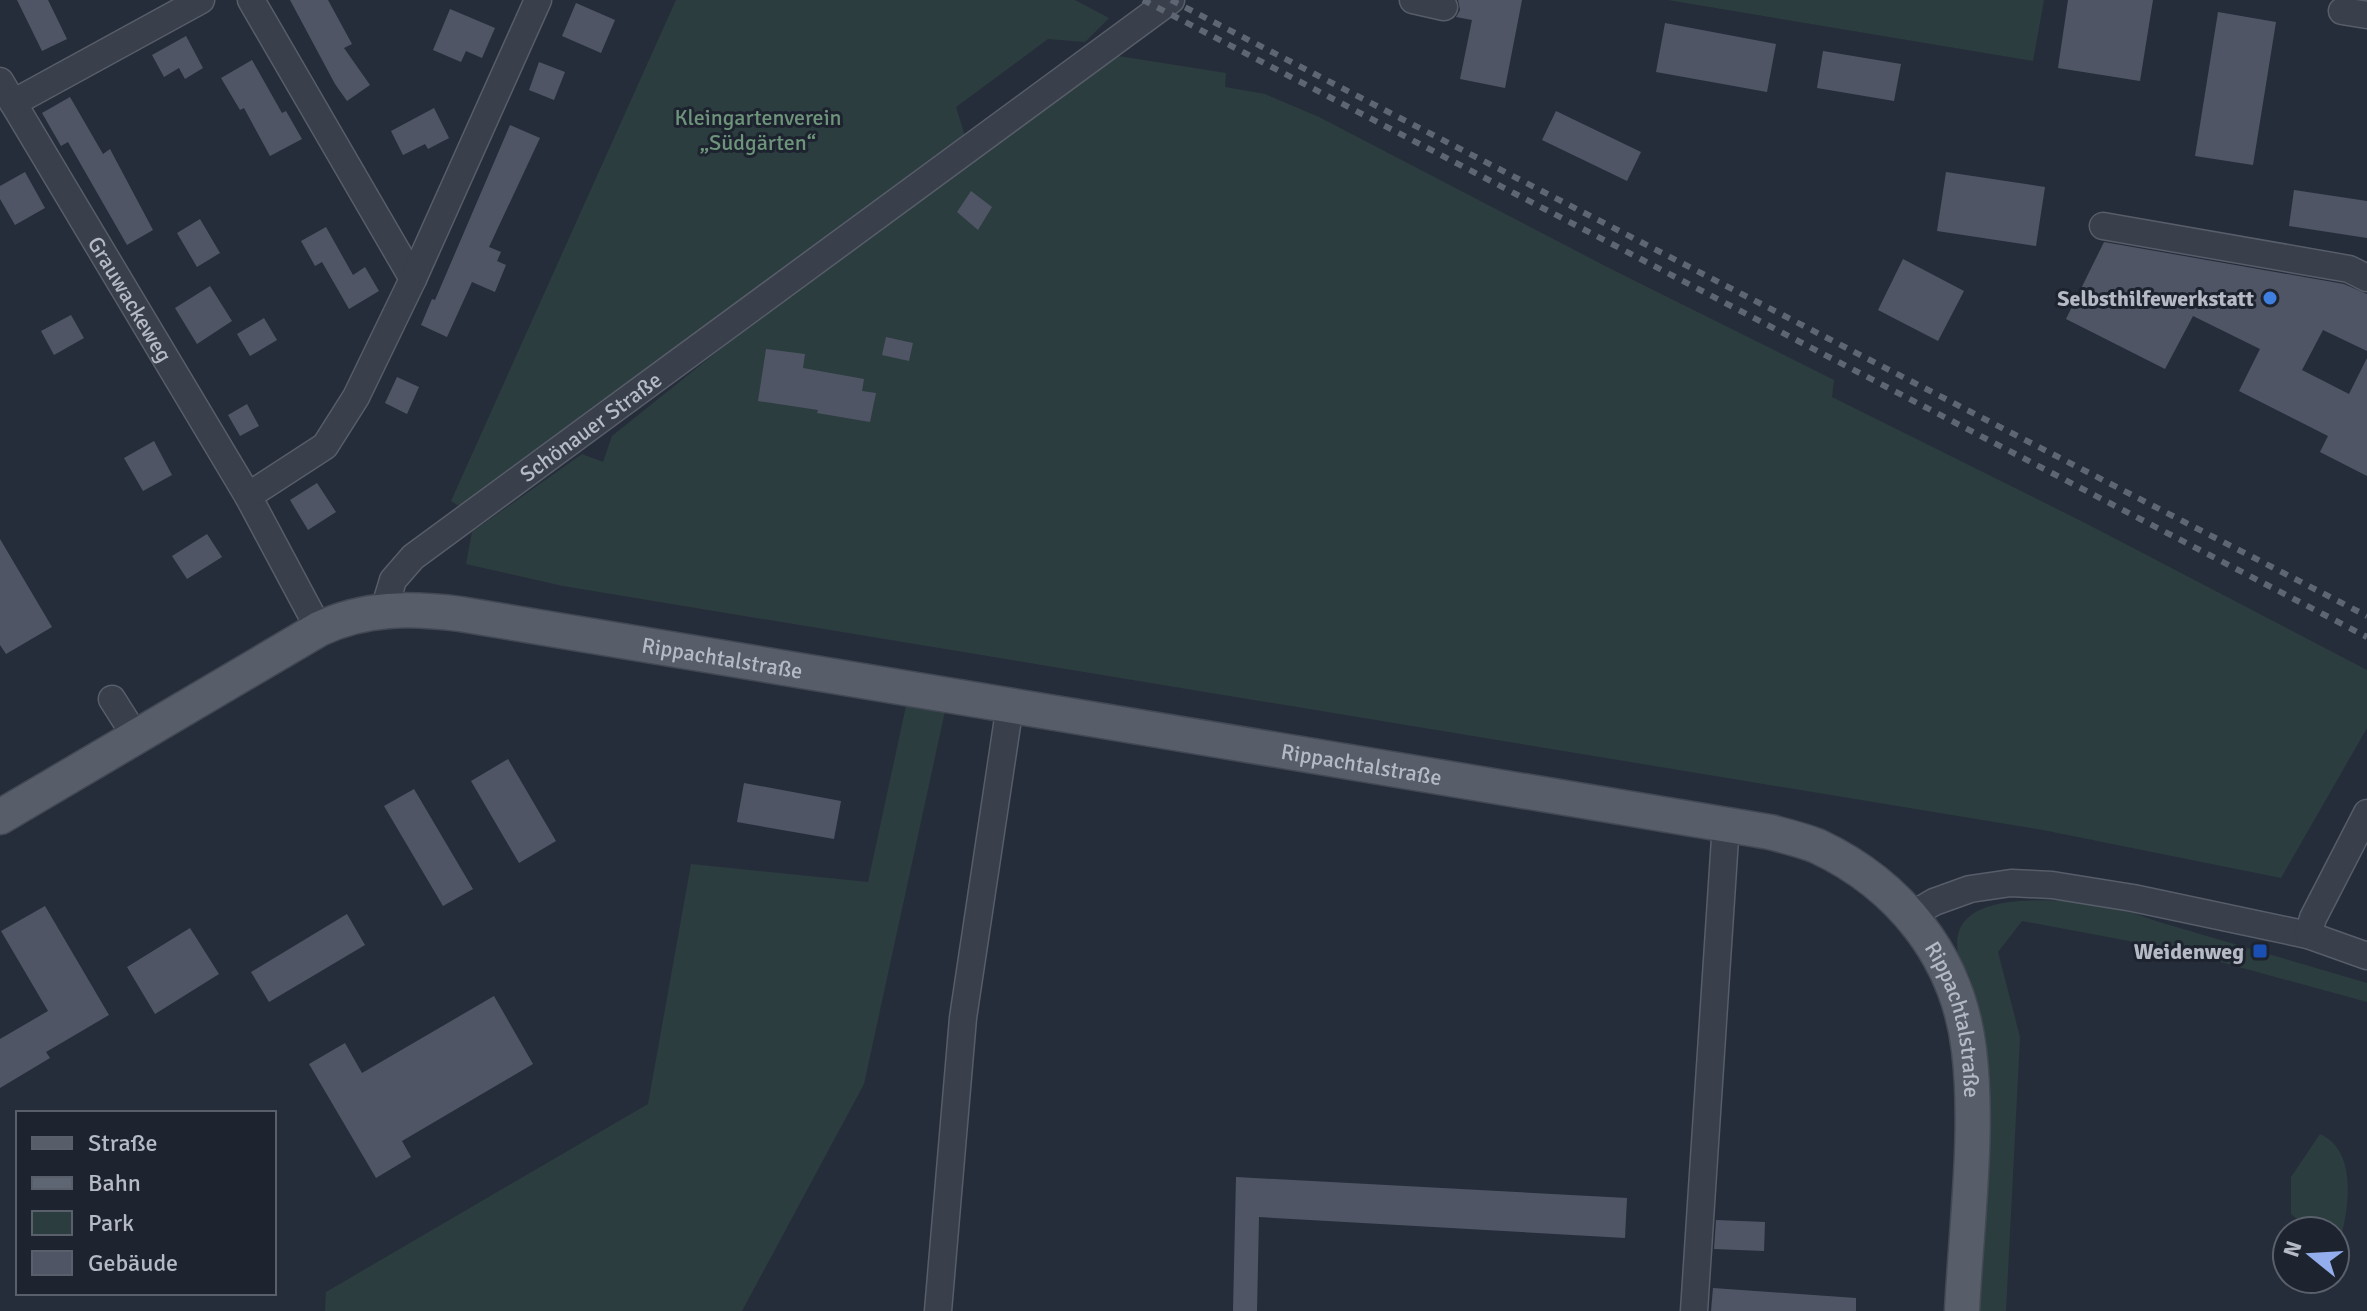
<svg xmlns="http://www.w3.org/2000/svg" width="2367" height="1311" viewBox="0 0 2367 1311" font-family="Signika,sans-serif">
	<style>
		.green { fill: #2c3d3f }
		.building { fill: #4f5565 }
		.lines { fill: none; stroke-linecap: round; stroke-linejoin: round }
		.minor-casing { stroke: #575d69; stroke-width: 29 }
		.major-casing { stroke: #424854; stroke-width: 37 }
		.minor { stroke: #393f4b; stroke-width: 26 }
		.major { stroke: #575e6a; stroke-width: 34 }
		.rail { stroke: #5e6573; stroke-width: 6; stroke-dasharray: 8 8; stroke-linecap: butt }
		.shop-dot { fill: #3f7fe0; stroke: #1e242f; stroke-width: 3 }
		.transit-dot { fill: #1a4fb4; stroke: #1e242f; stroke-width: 3 }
		.labels { text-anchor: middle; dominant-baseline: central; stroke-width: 6; stroke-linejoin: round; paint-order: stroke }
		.park-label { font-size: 22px; fill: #6e947b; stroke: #1e242f }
		.poi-label { font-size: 22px; font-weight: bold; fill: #b5bac6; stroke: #1e242f; text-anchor: end }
		.street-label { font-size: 22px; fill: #b5bac6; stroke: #1e242f }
	</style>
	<rect width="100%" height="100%" fill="#262d3a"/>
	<path class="green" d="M676 0H1075L1109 18 1085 42 1048 39 956 107 965 136 462 508 451 501Z
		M1668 0H2044L2033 61Z
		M1112 55 1226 73 1225 87 1265 94 1319 117 1609 268 1834 380 1832 397 2087 524 2367 670V728L2281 878 2043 830 563 586 466 564 472 532 582 454 603 462 612 436 779 302Z
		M906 706 945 711 864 1084 742 1311H325L326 1292 648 1104 691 864 868 882Z
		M2052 885 2159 922 2367 983V1002L2177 950 2022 921 1998 952 2020 1037 2006 1311H1970L1980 1018C1976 1004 1974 988 1969 975 1965 968 1960 961 1958 953 1948 894 2032 900 2069 901Z
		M2320 1134C2360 1152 2348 1214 2338 1248L2335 1246V1231H2311L2291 1214V1177Z"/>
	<path class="building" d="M17 0H48L67 39 42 51Z
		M290 0H328L352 44 344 48 370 85 347 101 335 84Z
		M1458 0H1522L1505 88 1460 79 1472 20 1456 17 1460 10Z
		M2068 0H2153L2140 81 2058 68Z
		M576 3 615 20 601 53 562 36Z
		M450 9 495 28 482 58 466 51 461 62 433 50Z
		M2218 12 2276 22 2253 165 2195 156Z
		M1665 23 1776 44 1767 92 1656 72Z
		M186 36 203 68 185 79 179 68 164 77 152 55Z
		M1823 51 1901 64 1894 101 1817 88Z
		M252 60 282 113 286 111 302 139 270 156 244 108 240 110 221 78Z
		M539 62 565 72 554 100 529 90Z
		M70 97 103 154 110 149 153 230 127 245 68 142 61 146 42 113Z
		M434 108 449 138 428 149 425 144 403 155 391 131Z
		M1556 111 1641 152 1627 181 1542 140Z
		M510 125 540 138 489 247 501 252 497 261 506 265 495 292 472 282 447 337 421 325 432 299 435 300Z
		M25 172 45 208 15 225 0 199V186Z
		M1946 172 2045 187 2036 246 1937 231Z
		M2294 190 2367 201V238L2289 226Z
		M971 191 992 207 978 230 957 212Z
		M200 219 220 253 197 267 177 233Z
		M326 227 353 275 365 267 379 291 349 309 322 262 315 266 301 241Z
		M2104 242 2344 284 2367 294V351L2323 330 2302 370 2349 394 2367 358V476L2320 452 2328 436 2239 391 2260 349 2193 316 2165 369 2066 319Z
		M1903 259 1964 291 1938 341 1878 310Z
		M210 286 232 321 197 344 175 308Z
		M71 315 84 338 54 355 41 331Z
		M264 318 277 340 250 356 237 334Z
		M886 337 913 343 909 361 882 355Z
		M766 349 805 354 803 368 864 379 862 391 876 393 870 422 817 413 818 410 758 401Z
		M397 377 419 387 407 414 385 403Z
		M247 404 259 426 240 436 228 415Z
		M154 441 172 475 143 491 124 458Z
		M317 483 336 512 308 530 290 500Z
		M207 534 222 557 187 579 172 556Z
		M0 539 52 627 6 654 0 645Z
		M508 759 556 841 519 863 471 781Z
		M744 783 841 801 834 839 737 822Z
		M414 789 473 889 443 906 384 806Z
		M45 906 109 1015 46 1052 50 1058 0 1088V1039L48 1011 1 931Z
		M347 914 365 945 269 1002 251 972Z
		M190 928 219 974 155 1014 127 967Z
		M494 996 533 1064 402 1141 411 1157 376 1178 309 1064 345 1043 362 1073Z
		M1236 1177 1627 1198 1625 1238 1259 1217 1257 1311H1233Z
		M1716 1220 1765 1222 1764 1251 1714 1249Z
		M1713 1288 1856 1298V1311H1711Z"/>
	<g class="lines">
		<g class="minor-casing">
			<g id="minor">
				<path d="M251 0 413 279"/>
				<path d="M1413 0 1444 7"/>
				<path d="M2342 11 2367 15"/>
				<path id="s1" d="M0 81 248 496 319 629"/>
				<path d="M13 103 201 0"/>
				<path d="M2103 226 2349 269 2367 278"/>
				<path d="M248 496 325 446 356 397 413 279 538 0"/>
				<path id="s2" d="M384 610 393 580 413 557 1171 0"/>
				<path d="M112 699 136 737"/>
				<path d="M1912 915 1934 902 1970 889 2011 883 2052 885 2133 898 2308 935 2367 956"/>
				<path d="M2308 935 2313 918 2367 813"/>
				<path d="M938 1311 963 1018 1010 705"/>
				<path d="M1694 1311 1726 823"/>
			</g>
		</g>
		<g class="major-casing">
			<g id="major">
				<path id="s3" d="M0 817 319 629C366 607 410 608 460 614L1770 832C1785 836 1802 840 1817 846 1900 885 1958 957 1969 1050 1979 1131 1966 1229 1962 1311"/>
			</g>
		</g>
		<use href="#minor" class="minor"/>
		<use href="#major" class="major"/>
		<path class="rail" d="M1143 0 2367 637
			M1171 0 2367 616"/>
	</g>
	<circle class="shop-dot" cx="2270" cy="298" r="8"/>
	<rect class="transit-dot" x="2252" y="943" width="16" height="16" rx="4"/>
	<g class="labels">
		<g class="park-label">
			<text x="758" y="117">Kleingartenverein<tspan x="758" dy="25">„Südgärten“</tspan></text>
		</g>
		<g class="poi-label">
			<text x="2254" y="298">Selbsthilfewerkstatt</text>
			<text x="2244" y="951">Weidenweg</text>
		</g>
		<g class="street-label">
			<text stroke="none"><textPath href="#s1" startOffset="254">Grauwackeweg</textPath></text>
			<text stroke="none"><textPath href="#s2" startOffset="282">Schönauer Straße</textPath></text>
			<text stroke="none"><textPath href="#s3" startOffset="780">Rippachtalstraße</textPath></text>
			<text stroke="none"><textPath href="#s3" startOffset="1428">Rippachtalstraße</textPath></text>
			<text stroke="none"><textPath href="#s3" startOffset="2124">Rippachtalstraße</textPath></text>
		</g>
	</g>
	<rect x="16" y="1111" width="260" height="184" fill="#1e242f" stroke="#5a606b" stroke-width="2"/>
	<rect x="32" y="1137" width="40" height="12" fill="#575e6a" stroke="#5a606b" stroke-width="2"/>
	<text x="88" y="1151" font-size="24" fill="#b5bac6">Straße</text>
	<rect x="32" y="1177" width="40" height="12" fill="#5e6573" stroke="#5a606b" stroke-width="2"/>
	<text x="88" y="1191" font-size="24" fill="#b5bac6">Bahn</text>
	<rect x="32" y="1211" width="40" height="24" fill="#2c3d3f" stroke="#5a606b" stroke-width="2"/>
	<text x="88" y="1231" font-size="24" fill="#b5bac6">Park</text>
	<rect x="32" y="1251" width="40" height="24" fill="#4f5565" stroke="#5a606b" stroke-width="2"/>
	<text x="88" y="1271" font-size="24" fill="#b5bac6">Gebäude</text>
	<g transform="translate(2311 1255) rotate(288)"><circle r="38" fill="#1e242f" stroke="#5a606b" stroke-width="2"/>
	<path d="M0-6L14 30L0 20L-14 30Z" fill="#93aded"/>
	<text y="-12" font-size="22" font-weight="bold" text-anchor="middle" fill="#b5bac6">N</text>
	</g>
</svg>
